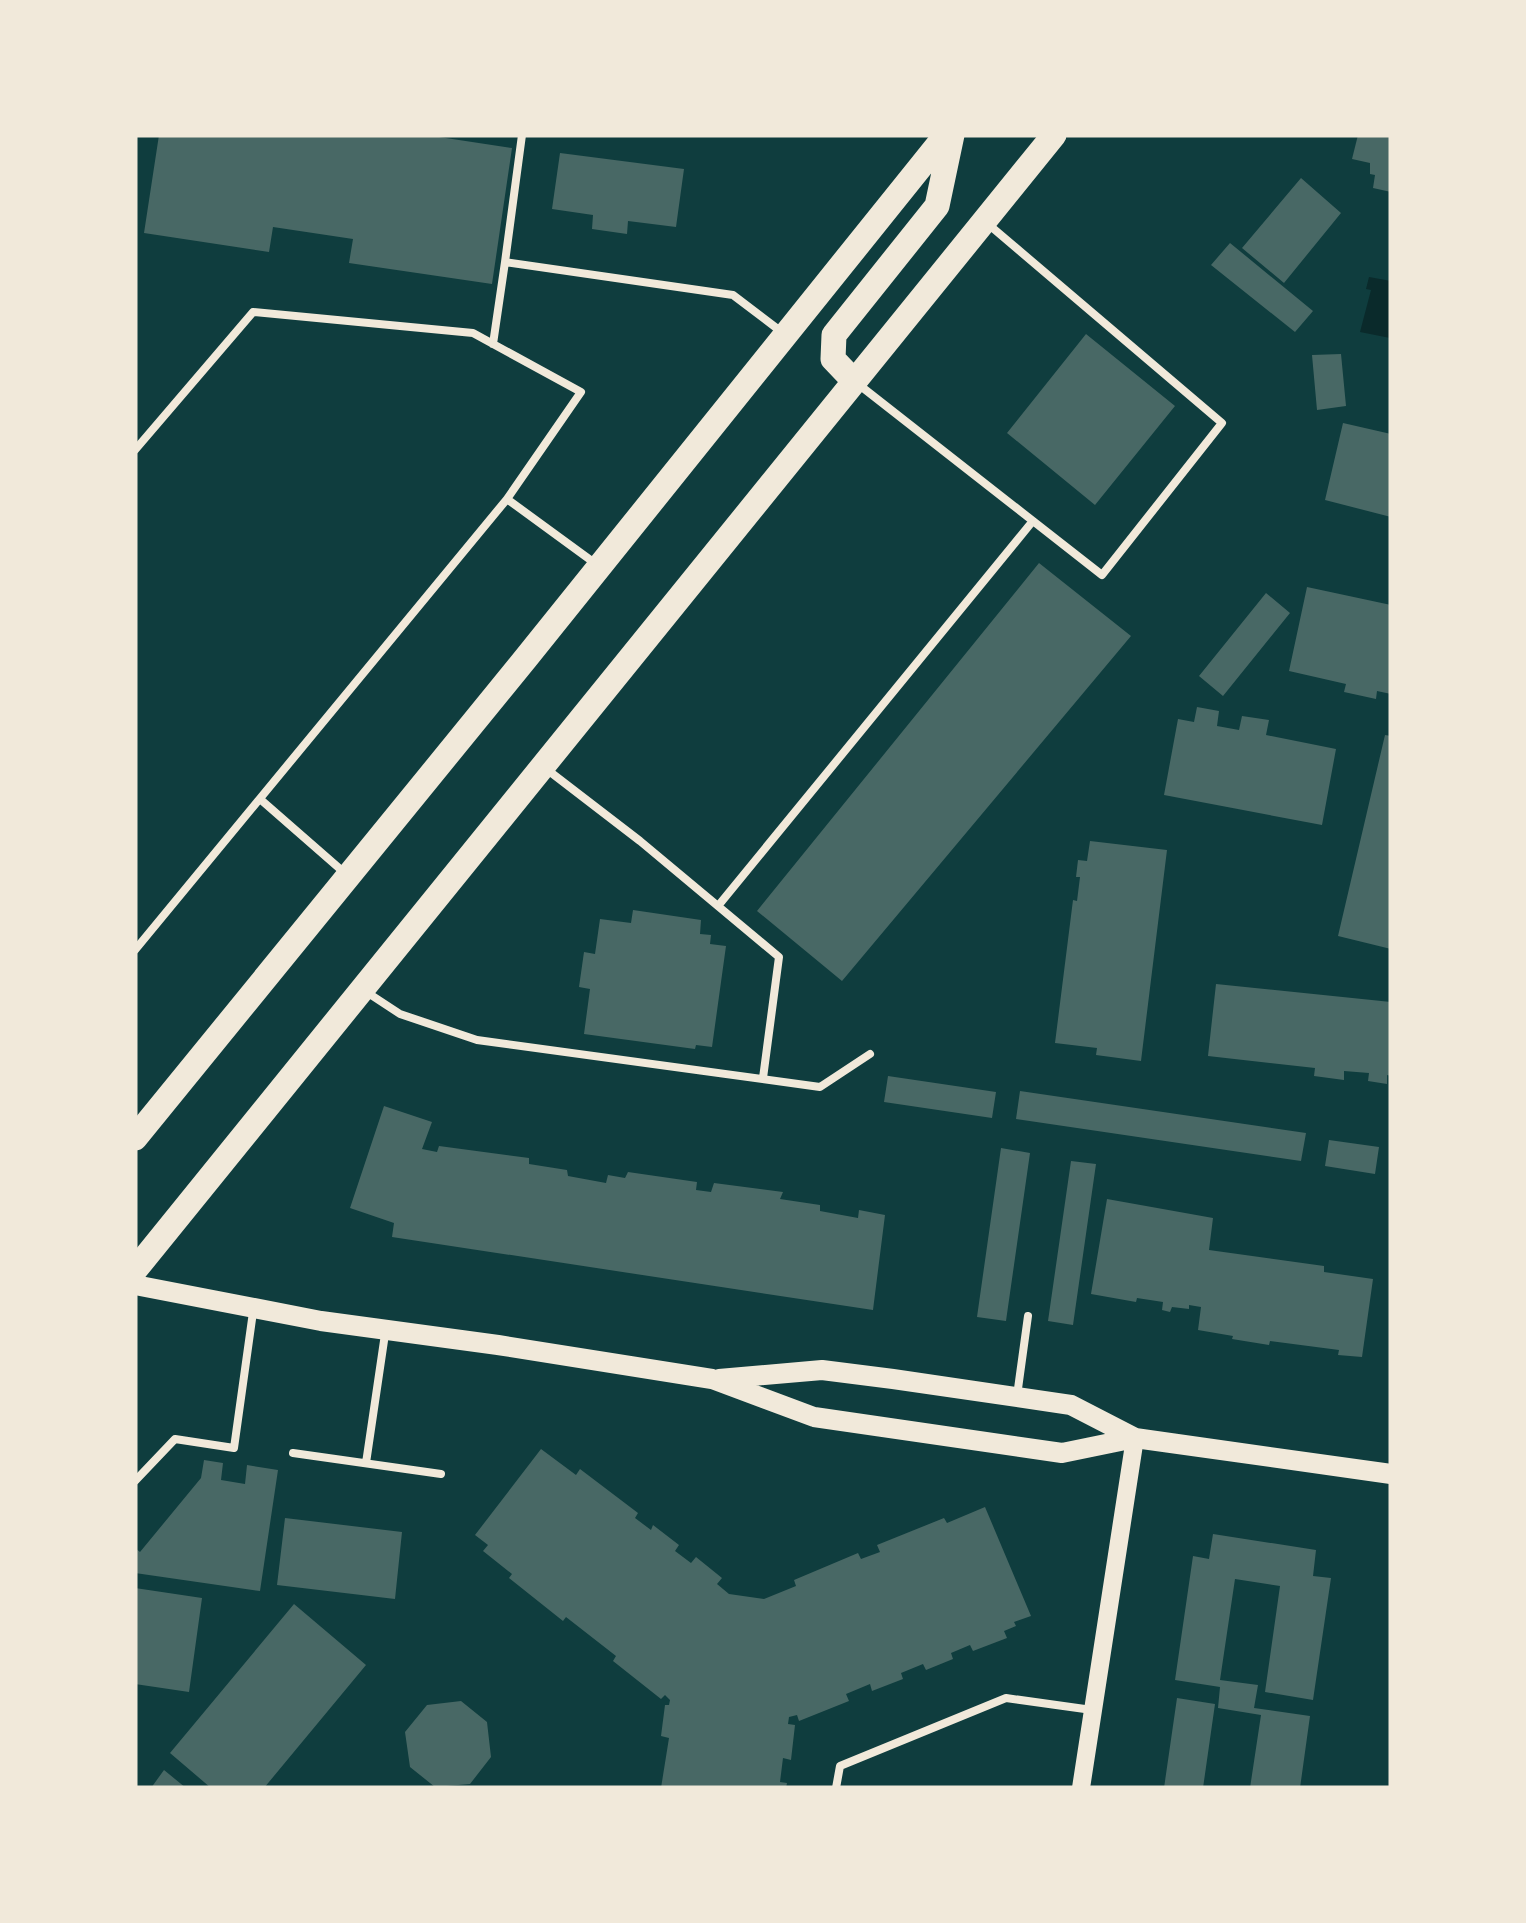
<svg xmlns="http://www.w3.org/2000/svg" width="1526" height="1923" viewBox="0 0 1526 1923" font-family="Rubik,sans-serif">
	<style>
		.water { fill: #0a2a2b }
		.building { fill: #486865 }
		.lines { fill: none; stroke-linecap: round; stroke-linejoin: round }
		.service { stroke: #f1e9da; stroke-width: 8 }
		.tertiary { stroke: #f1e9da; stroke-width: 18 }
		.secondary { stroke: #f1e9da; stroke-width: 20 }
		.primary { stroke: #f1e9da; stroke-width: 25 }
	</style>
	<rect width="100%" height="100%" fill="#0f3d3e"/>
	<path class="water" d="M1369 277 1391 281 1390 338 1360 332 1371 290 1366 289Z"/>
	<path class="building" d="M159 135H426L512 148 492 284 349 263 353 239 273 227 269 252 144 233Z
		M1358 135H1391V192L1373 188 1375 175 1370 174V163L1352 159Z
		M560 153 684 169 676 227 628 221 627 234 592 229 593 215 552 209Z
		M1301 178 1341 213 1284 283 1242 248Z
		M1230 243 1313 311 1295 332 1211 265Z
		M1086 334 1175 406 1095 505 1007 433Z
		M1341 354 1346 406 1317 410 1312 355Z
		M1343 423 1391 434V517L1325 500Z
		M1039 563 1131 636 842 981 757 911Z
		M1307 587 1391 605V694L1377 691 1376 699 1344 692 1346 684 1289 671Z
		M1266 593 1290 613 1223 696 1199 676Z
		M1197 707 1219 711 1217 726 1239 730 1242 716 1269 720 1266 735 1336 749 1322 825 1164 795 1178 719 1194 722Z
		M1385 735 1391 736V949L1338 936Z
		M1090 841 1167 850 1141 1061 1096 1055 1097 1048 1055 1043 1073 900 1077 901 1080 877H1076L1078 860 1087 861Z
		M633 910 701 920 700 934 711 935 710 944 726 946 712 1047 696 1045 695 1049 584 1034 590 989 579 987 584 952 595 954 600 919 631 923Z
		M1216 984 1391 1002V1076L1387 1075V1084L1368 1081 1369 1073 1344 1071V1080L1314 1076 1315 1068 1208 1056Z
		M888 1076 996 1092 992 1118 884 1102Z
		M1020 1091 1306 1133 1301 1161 1016 1119Z
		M384 1106 432 1122 422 1149 437 1152 439 1146 529 1158V1164L567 1170 568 1176 606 1183 608 1175 625 1178 628 1172 697 1182 696 1190 711 1192 714 1183 783 1192 780 1199 820 1205V1211L858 1218 859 1210 885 1215 873 1310 392 1237 394 1223 350 1208Z
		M1329 1140 1379 1147 1375 1174 1325 1166Z
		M1001 1148 1030 1153 1006 1321 977 1317Z
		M1071 1161 1096 1164 1073 1325 1048 1321Z
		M1107 1199 1213 1218 1209 1250 1324 1266V1272L1373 1279 1362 1357 1338 1355 1339 1350 1270 1341 1269 1345 1232 1339 1233 1336 1198 1330 1201 1307 1189 1305V1309L1172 1307 1170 1312 1162 1310 1163 1302 1137 1298 1136 1302 1091 1294Z
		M541 1449 576 1475 580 1469 638 1513 635 1518 651 1530 653 1525 679 1545 675 1551 691 1563 696 1557 722 1578 717 1584 729 1594 764 1599 796 1586 794 1580 858 1553 861 1559 880 1552 877 1545 944 1518 947 1523 985 1507 1031 1616 1014 1622 1016 1626 1004 1631 1007 1638 973 1651 970 1645 951 1653 953 1659 926 1670 923 1664 901 1673 903 1679 872 1691 870 1684 846 1694 849 1701 799 1721 797 1715 789 1717 788 1724 795 1725 791 1760 783 1758 780 1782 787 1783 786 1788H661L669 1738 661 1736 665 1705H669L670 1700 665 1695 661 1699 613 1661 616 1656 566 1617 563 1621 509 1578 512 1574 483 1551 488 1545 475 1535Z
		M204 1460 223 1463 221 1480 245 1484 247 1465 278 1470 260 1591 135 1573V1548L140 1552 201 1478Z
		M285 1518 402 1532 395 1599 277 1585Z
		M1213 1534 1316 1550 1313 1576 1331 1578 1313 1700 1265 1692 1280 1586 1235 1579 1220 1680 1258 1685 1254 1708 1310 1716 1300 1788H1250L1261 1715 1218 1708 1220 1687 1175 1680 1193 1556 1209 1559Z
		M135 1588 202 1598 189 1692 135 1684Z
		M294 1604 366 1665 264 1788H211L170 1753Z
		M1177 1698 1215 1704 1203 1788H1164Z
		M461 1701 487 1722 491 1757 470 1784 435 1787 410 1767 405 1732 427 1705Z
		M164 1770 186 1788H151Z"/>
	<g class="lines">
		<path class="service" d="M522 135 505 262 733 295 783 333
			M493 344 505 262
			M858 384 1102 575 1222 423 988 224
			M135 450 253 312 473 333 581 392 507 499 135 950
			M507 499 596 564
			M545 768 640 841 779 957 763 1078
			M260 799 347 875
			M718 906 1032 522
			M368 993 400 1014 477 1040 820 1087 870 1054
			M1017 1396 1028 1316
			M293 1453 441 1474
			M366 1463 385 1334
			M135 1481 175 1439 234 1448 253 1312
			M836 1788 840 1766 1006 1698 1092 1710"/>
		<path class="tertiary" d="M1081 1788 1135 1438"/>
		<path class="secondary" d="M135 1285 321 1321 498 1345 712 1379 814 1417 1062 1453 1135 1438
			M719 1379 822 1370 893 1379 1071 1405 1135 1438 1391 1474"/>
		<path class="primary" d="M853 380 833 359 834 335 937 206 952 135
			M135 1138 526 658 946 135
			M135 1270 1054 135"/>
	</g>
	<rect width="1526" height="1923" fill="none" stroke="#f1e9da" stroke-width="275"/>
</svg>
